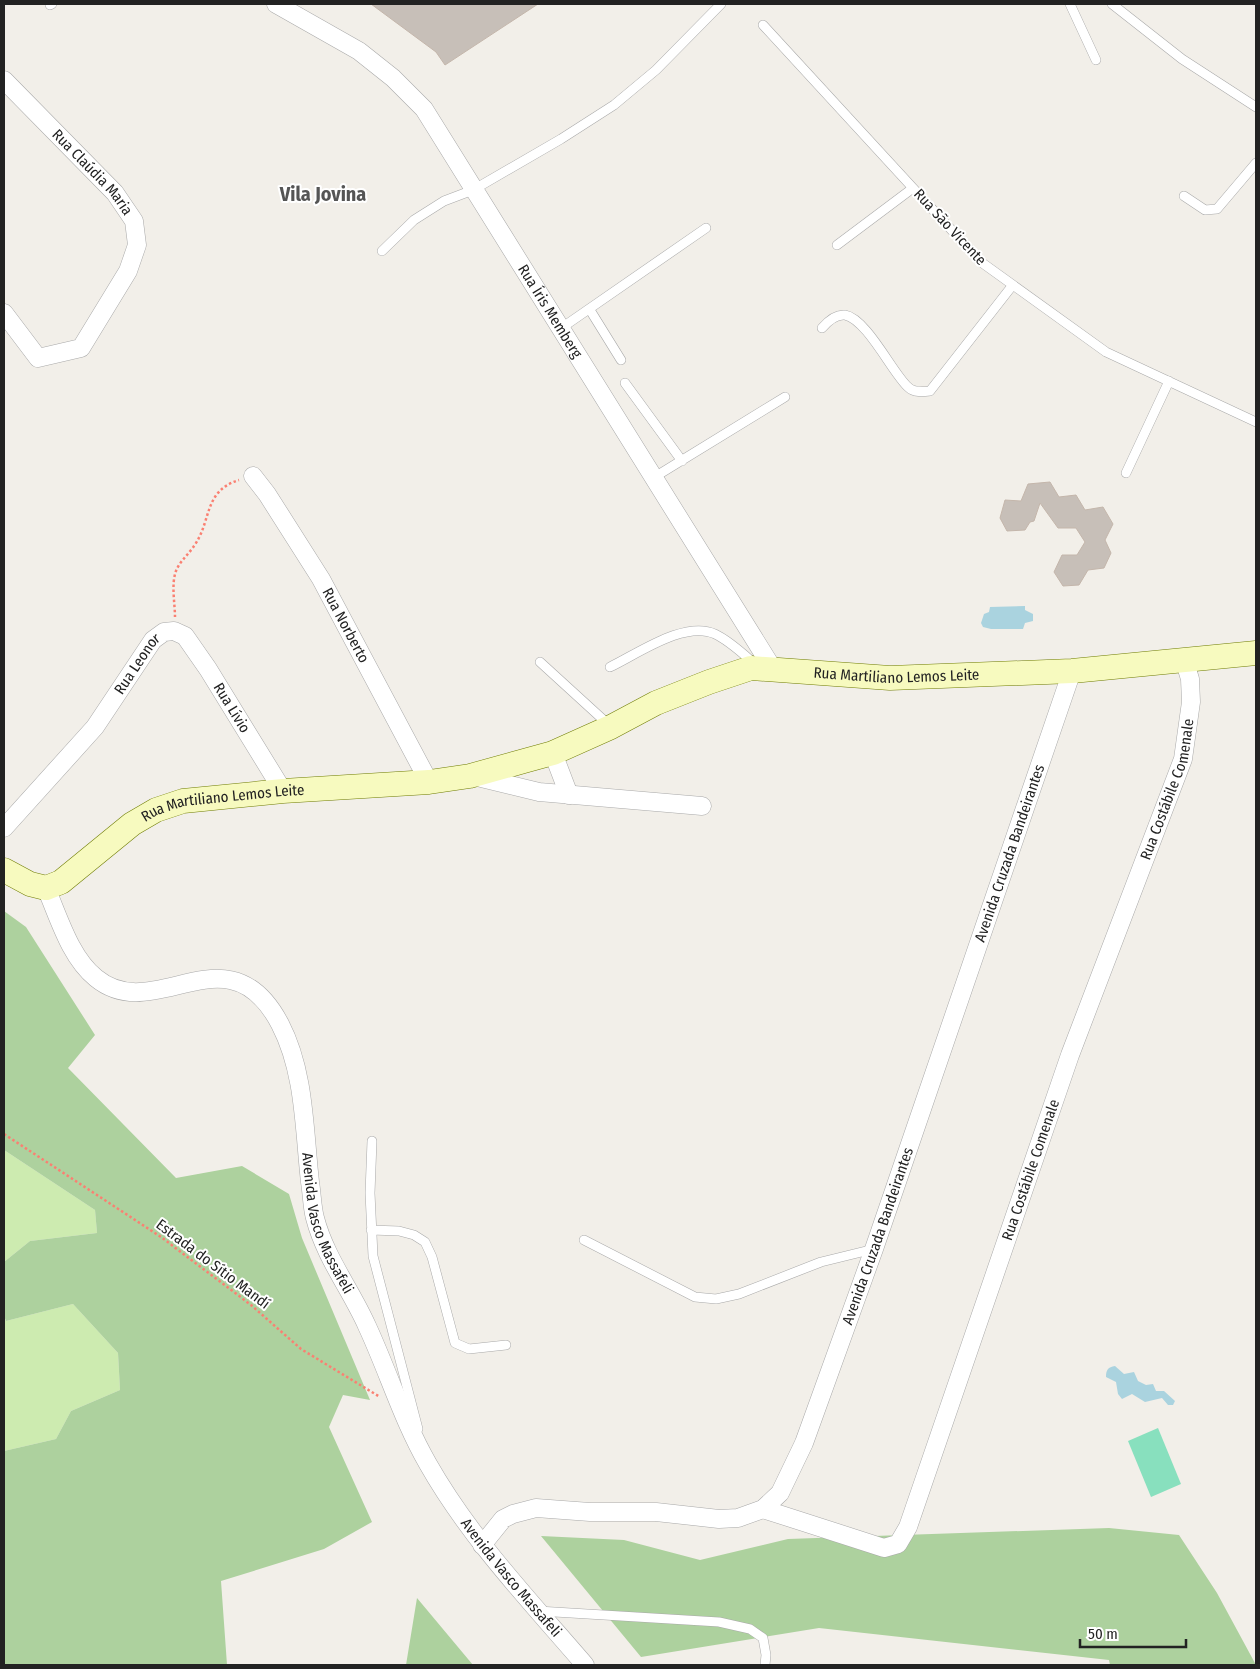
<svg xmlns="http://www.w3.org/2000/svg" width="1260" height="1669" viewBox="0 0 1260 1669" font-family="'Fira Sans Condensed',sans-serif">
	<style>
		.grass { fill: #cdebb0 }
		.forest { fill: #add19e }
		.pitch { fill: #88e0be }
		.water { fill: #aad3df }
		.building { fill: #c7bfb8; stroke: #c4b6ab }
		.lines { fill: none; stroke-linecap: round; stroke-linejoin: round }
		.lane-casing { stroke: #a9a9a9; stroke-width: 10 }
		.street-casing { stroke: #a9a9a9; stroke-width: 19 }
		.secondary-casing { stroke: #707d05; stroke-width: 25 }
		.path { stroke: #fa8072; stroke-width: 2.5; stroke-dasharray: 2.5 2.5; stroke-linecap: butt }
		.lane { stroke: #fff; stroke-width: 9 }
		.street { stroke: #fff; stroke-width: 18 }
		.secondary { stroke: #f7fabf; stroke-width: 24 }
		.labels { text-anchor: middle; dominant-baseline: central; stroke-width: 4; stroke-linejoin: round; paint-order: stroke }
		.street-label { font-size: 15px; fill: #222; stroke: #fff }
		.district-label { font-size: 20px; font-weight: bold; fill: #555; stroke: #fff }
	</style>
	<rect width="100%" height="100%" fill="#f2efe9"/>
	<path class="grass" d="M4 1150 95 1210 97 1233 30 1241 4 1262Z
		M73 1304 118 1353 120 1390 71 1411 56 1439 4 1451V1316L6 1321Z"/>
	<path class="forest" d="M4 911 26 927 95 1035 68 1068 176 1178 242 1166 289 1194 302 1238 370 1400 343 1395 329 1427 372 1522 324 1549 221 1581 227 1665H4V1451L56 1439 71 1411 120 1390 118 1353 73 1304 6 1321 4 1316V1262L30 1241 97 1233 95 1210 4 1150Z
		M1109 1528 1179 1535 1217 1593 1256 1665H1110L1109 1660 819 1628 641 1657 541 1536 624 1540 700 1560 788 1539Z
		M417 1598 473 1665H406Z"/>
	<path class="pitch" d="M1158 1428 1181 1484 1151 1497 1128 1441Z"/>
	<path class="water" d="M1025 606V610L1033 614V621L1025 623 1023 629H991L983 627 981 623 984 614 989 612 990 607Z
		M1115 1366 1124 1374 1134 1372 1138 1381 1146 1385 1153 1384 1156 1391H1164L1175 1401 1173 1405H1168L1162 1398 1145 1402 1132 1394 1122 1399 1118 1394 1116 1382 1106 1377C1106 1370 1108 1367 1115 1366Z"/>
	<path class="building" d="M371 4H538L445 65 436 52Z
		M1050 482 1059 497 1076 495 1085 510 1103 507 1113 524 1105 540 1111 553 1104 568 1088 570 1079 585 1063 586 1054 572 1062 555H1077L1085 542 1076 528H1058L1040 503 1034 521 1030 522 1025 530 1007 531 1000 518 1005 500 1021 501 1028 484Z"/>
	<g class="lines">
		<g class="lane-casing">
			<path id="lane" d="M1070 4 1096 60
				M1112 4 1182 59 1256 107
				M50 5 52 4
				M763 25 981 262 1106 352 1256 422
				M1184 196 1205 210 1217 209 1256 163
				M837 245 913 188
				M382 251 414 220 444 201 473 190 561 139 614 105 656 70 721 4
				M590 310 621 360
				M822 328C828 321 836 314 845 315 867 319 893 374 908 387 914 393 923 392 930 391L1012 286
				M560 329 706 228
				M625 383 682 461
				M1126 473 1169 381
				M653 478 785 397
				M540 662 609 725
				M610 667C639 653 685 620 715 634 730 641 743 654 756 665
				M372 1141 370 1193 373 1256 418 1429
				M371 1230 399 1231 414 1235 425 1242 432 1257 455 1343 469 1349 506 1345
				M584 1240 695 1297 716 1299 739 1294 821 1262 874 1249
				M538 1611 719 1622 750 1629 763 1638 766 1655 765 1665"/>
		</g>
		<g class="street-casing">
			<g id="street">
				<path id="s1" d="M276 4 359 51 393 78 424 109 773 669"/>
				<path id="s2" d="M4 80 115 193 134 221 137 245 128 271 81 348 38 358 4 313"/>
				<path id="s3" d="M253 476 267 494 321 579 429 782"/>
				<path d="M553 753 569 795"/>
				<path d="M473 776 539 792 702 806"/>
				<path id="s4" d="M4 828 95 727 153 640 164 632 174 631 185 636 208 669 283 791"/>
				<path id="s5" d="M46 888C59 918 70 957 96 978 155 1027 228 925 280 1024 305 1072 304 1129 310 1182 312 1194 312 1207 315 1218 325 1257 351 1290 367 1326 388 1371 403 1421 428 1464 470 1538 530 1601 585 1665"/>
				<path id="s6" d="M763 1509 884 1548 898 1544 908 1527 1070 1055 1183 759 1191 702 1190 679 1184 659"/>
				<path id="s7" d="M482 1545 503 1519 513 1514 536 1508 590 1512H656L719 1519 738 1518 763 1509 780 1493 804 1443 874 1249 1072 671"/>
			</g>
		</g>
		<g class="secondary-casing">
			<g id="secondary">
				<path id="s8" d="M4 870 30 884 46 888 61 882 132 824 156 810 183 801 283 791 429 782 470 776 524 761 553 753 611 727 656 703 709 682 751 668 890 678 1072 671 1256 653"/>
			</g>
		</g>
		<path class="path" d="M175 617C175 604 171 584 176 571 180 561 188 555 194 546 212 521 203 491 239 480
			M4 1134 161 1237 251 1305 301 1349 380 1397"/>
		<use href="#lane" class="lane"/>
		<use href="#street" class="street"/>
		<use href="#secondary" class="secondary"/>
	</g>
	<g class="labels">
		<g class="street-label">
			<text stroke="none"><textPath href="#s2" startOffset="128">Rua Claúdia Maria</textPath></text>
			<text transform="translate(950 227) rotate(47)">Rua São Vicente</text>
			<text stroke="none"><textPath href="#s1" startOffset="421">Rua Íris Memberg</textPath></text>
			<text stroke="none"><textPath href="#s3" startOffset="176">Rua Norberto</textPath></text>
			<text stroke="none"><textPath href="#s4" startOffset="212">Rua Leonor</textPath></text>
			<text stroke="none"><textPath href="#s8" startOffset="946">Rua Martiliano Lemos Leite</textPath></text>
			<text stroke="none"><textPath href="#s4" startOffset="362">Rua Lívio</textPath></text>
			<text stroke="none"><textPath href="#s6" startOffset="944">Rua Costábile Comenale</textPath></text>
			<text stroke="none"><textPath href="#s8" startOffset="249">Rua Martiliano Lemos Leite</textPath></text>
			<text stroke="none"><textPath href="#s7" startOffset="1001">Avenida Cruzada Bandeirantes</textPath></text>
			<text stroke="none"><textPath href="#s6" startOffset="539">Rua Costábile Comenale</textPath></text>
			<text stroke="none"><textPath href="#s5" startOffset="518">Avenida Vasco Massafeli</textPath></text>
			<text stroke="none"><textPath href="#s7" startOffset="596">Avenida Cruzada Bandeirantes</textPath></text>
			<text transform="translate(213 1264) rotate(37)">Estrada do Sítio Mandí</text>
			<text stroke="none"><textPath href="#s5" startOffset="922">Avenida Vasco Massafeli</textPath></text>
		</g>
		<g class="district-label">
			<text x="323" y="194">Vila Jovina</text>
		</g>
	</g>
	<rect width="1260" height="1669" fill="none" stroke="#222222" stroke-width="10"/>
	<path d="M1080 1639v8h106v-8" fill="none" stroke="#222222" stroke-width="2.5"/>
	<text x="1088" y="1639" font-size="15" fill="#222222" stroke="#ffffff" stroke-width="4" paint-order="stroke">50 m</text>
</svg>
